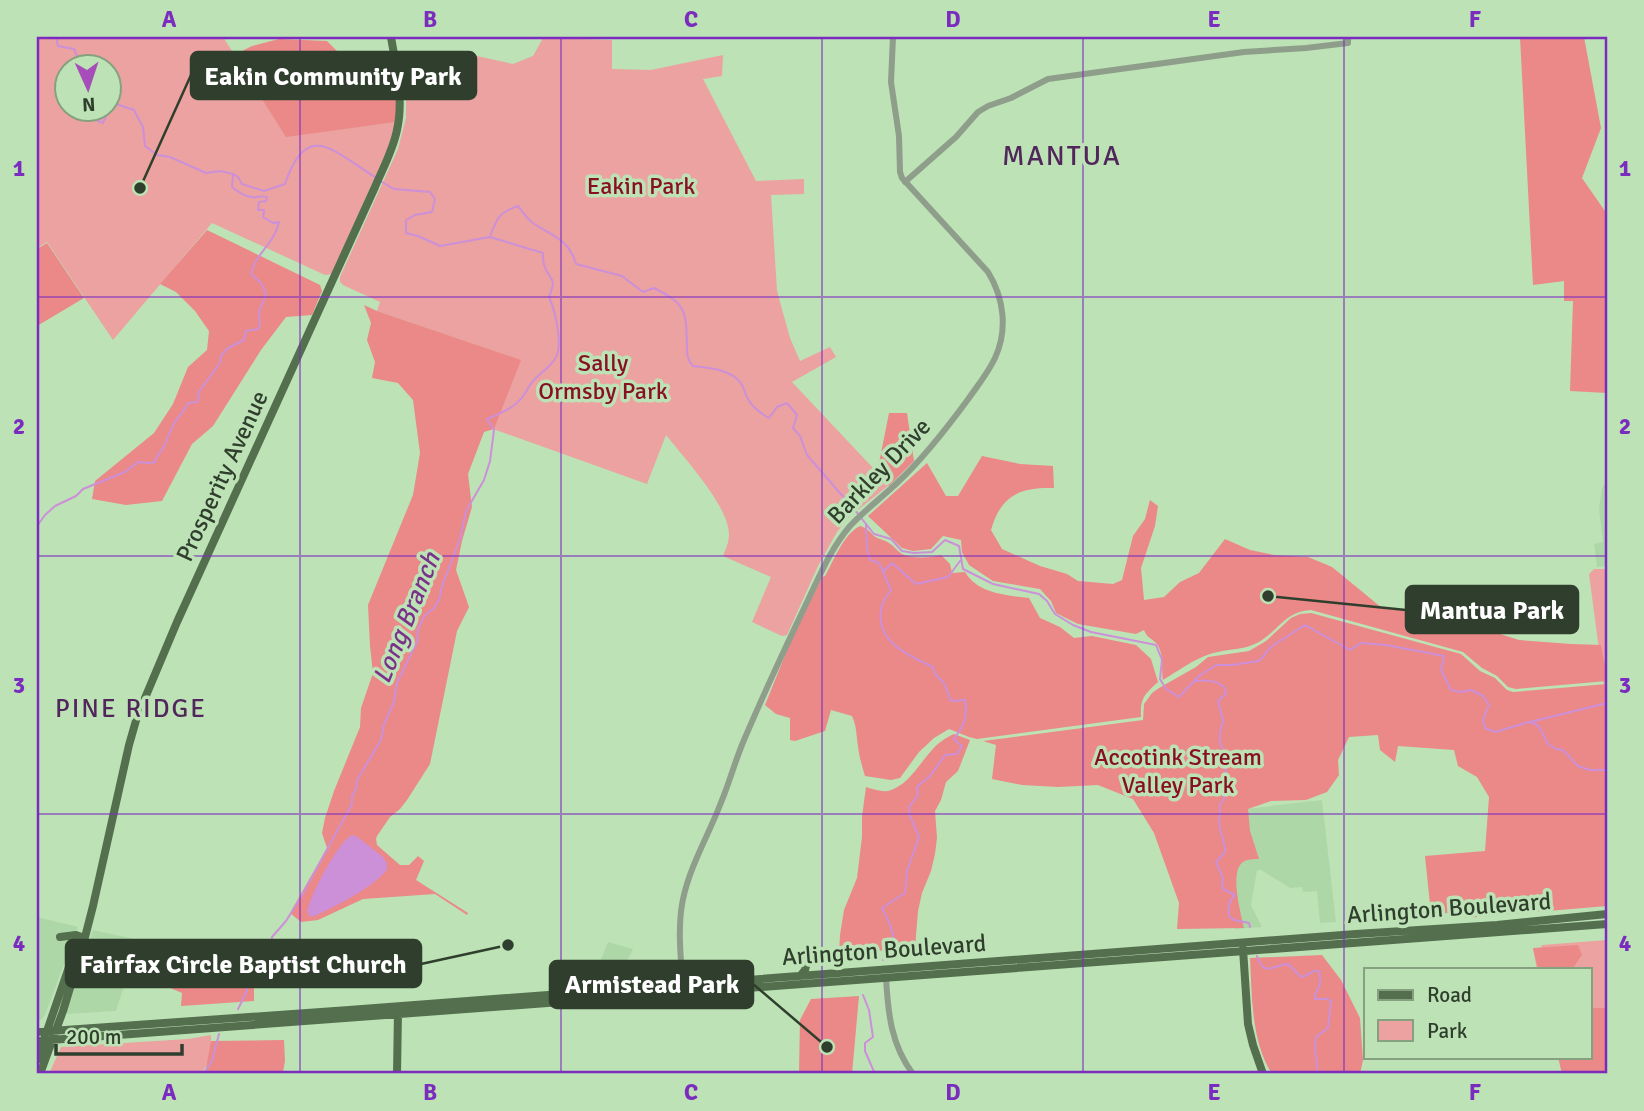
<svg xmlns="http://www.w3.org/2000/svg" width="1644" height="1111" viewBox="0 0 1644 1111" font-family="Signika,sans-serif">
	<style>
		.built { fill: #aed7a7 }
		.green { fill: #eba2a0; fill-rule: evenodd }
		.forest { fill: #eb8888 }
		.water { fill: #cc90d9 }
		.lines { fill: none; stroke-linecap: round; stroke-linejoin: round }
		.stream { stroke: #cc90d9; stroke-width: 2 }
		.minor { stroke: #8e9e8b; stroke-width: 6 }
		.major { stroke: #536f4e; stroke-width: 8 }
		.grid { fill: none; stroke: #7b2cbf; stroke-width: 2; stroke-opacity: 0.55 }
		.labels { text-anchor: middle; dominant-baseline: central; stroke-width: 7; stroke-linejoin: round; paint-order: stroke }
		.park-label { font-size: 24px; fill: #881023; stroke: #bde2b6 }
		.street-label { font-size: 24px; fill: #303f2d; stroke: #bde2b6 }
		.water-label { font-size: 26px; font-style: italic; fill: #7a3289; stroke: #bde2b6 }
		.neighbourhood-label { font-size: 26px; letter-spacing: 2px; fill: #51265a; stroke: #bde2b6 }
		.quarter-label { font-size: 28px; letter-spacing: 2px; fill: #51265a; stroke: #bde2b6 }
		.leader { fill: none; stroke: #303f2d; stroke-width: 2.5 }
		.callout-dot { fill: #303f2d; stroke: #bde2b6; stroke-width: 2.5 }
		.callout { fill: #303f2d; stroke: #303f2d; stroke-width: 2.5 }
		.callout-label { font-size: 26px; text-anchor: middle; font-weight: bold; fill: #fff }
		.neatline { fill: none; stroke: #7b2cbf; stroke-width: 2.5 }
		.grid-label { font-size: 23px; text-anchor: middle; font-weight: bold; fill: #7b2cbf }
	</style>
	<rect width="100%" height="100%" fill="#bde2b6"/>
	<path class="built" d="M1607 456V566L1597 567 1594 544 1603 542 1599 509 1602 488 1607 480 1605 473Z
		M1322 800 1336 922 1320 923 1317 891 1303 892 1302 887 1290 888 1261 870H1257L1251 905 1262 927 1235 929 1237 810Z
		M37 917 78 927 45 1015 41 1020 37 1022Z
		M93 930 139 940 116 1011 67 1014 66 1011Z
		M608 942 633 949 622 971V982L621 985 592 987 593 979Z"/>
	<path class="green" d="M37 37H223L286 136 396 122 387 150 332 274 325 275 212 223 113 340 47 242 37 248ZM66 66H108V108H66Z
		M543 38 612 40V69L651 70 723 55 722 76 703 79 756 181 804 179V194L771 195 777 291 790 338 800 361 830 347 836 357 792 382 889 485 849 517 837 532 818 566 787 635 782 636 752 622 771 577 723 556C726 549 729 542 729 534 728 505 685 459 666 435L647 484 493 429 520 360 377 311 380 302 343 285 340 282V277L398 149 406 118V91L456 85 454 51 513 64 533 56Z
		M1594 569H1607V710L1589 574Z
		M1607 940V1074L1590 1057V969H1537L1533 949 1541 948 1542 945Z
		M211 1035C211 1050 211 1064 200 1074H49L61 1047 188 1039Z"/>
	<path class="forest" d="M1520 37H1584L1601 128 1582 178 1607 214V393L1570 391 1573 301H1564V281L1533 285Z
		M279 39 327 41 356 70 394 78 397 93 396 122 286 137 234 55 252 46Z
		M207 230 320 285 322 291 312 315 286 317 261 350 213 426 192 444 162 501 126 505 92 499 95 481 154 433 173 404 188 367 207 350 209 331 195 311 176 292 160 284Z
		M47 243 84 298 37 326V249Z
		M364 305 377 311 521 360 494 429 484 432 468 474 472 507 462 541 456 570 469 607 457 631 430 764 407 800 400 809 390 817 377 836 376 839 377 845 400 865H409L418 856 424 861 416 880 468 913 467 915 435 894 363 899 318 920 301 922 290 913 327 848 322 833 325 818 334 791 360 727 361 708 373 673 370 646 368 605 413 495 420 453 413 400 398 383 372 378 375 362 367 340 371 323Z
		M889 413H907L914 461 889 486 877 473Z
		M982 456 1020 464 1053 466 1054 488C1020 487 1001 495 991 530L1002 549 1040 566 1067 574 1078 581 1113 584 1122 580 1133 536 1145 519 1150 500 1158 506 1155 526 1141 568 1144 600 1164 597 1180 582 1199 573 1225 539 1250 550 1274 555 1308 557 1332 567 1382 608 1465 618 1494 632 1519 640 1571 644 1601 645 1604 662 1607 665V681L1516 689 1508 687 1497 676 1482 668 1463 652 1311 610C1286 612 1281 627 1262 640 1246 651 1229 648 1210 654 1194 659 1178 671 1163 680 1161 668 1165 654 1156 643 1150 637 1147 638 1144 630L1136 634 1078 624 1056 613 1051 601 1040 589 993 581 969 565 962 552 961 540 943 536 931 549 913 551 902 548 868 516 927 463 946 496H958Z
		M860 526C867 528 869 531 874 536 878 539 885 540 889 543 894 546 897 551 902 554 912 559 931 558 941 555L950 564 952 573 965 572C978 594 1006 595 1029 598L1040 618 1060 627 1074 638 1092 636 1136 645 1151 659 1158 682C1145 694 1140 698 1141 717L977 739 969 737 949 729 934 738 919 752 900 778 891 780 865 776C862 766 859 756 858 746 856 734 857 727 852 716L831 710 825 731 795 741 790 740V718L776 714 765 705 790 643 822 577 825 576C834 560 843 535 860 526Z
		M1311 613 1461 654 1480 671 1495 678 1507 690 1513 692 1607 684V906L1465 918V912L1431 914 1425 856 1485 851 1489 797 1477 777 1458 766 1454 750 1398 746 1395 762 1380 750 1378 735 1349 737 1338 760 1339 775 1327 792 1306 800 1271 801 1248 809 1250 831 1259 859C1255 859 1247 859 1243 862 1229 871 1241 914 1244 928L1177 929 1179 903 1154 833 1133 799 1098 785 1058 787 1022 785 992 779 996 745 983 741 1143 720 1144 704 1152 693 1159 688 1196 667 1208 657 1249 651 1266 641 1291 618 1300 614Z
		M954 734 970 740 958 771 946 782 941 800 935 811 937 838 935 854 931 871 922 893 918 911 915 948 839 954 840 935 844 910 857 878 862 837V817L866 787C873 789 881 792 888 791 908 786 919 764 932 750 938 743 945 738 954 734Z
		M1578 945 1582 955 1572 969H1538L1533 948Z
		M1322 955 1341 980 1360 1018 1363 1060 1360 1074H1272C1251 1041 1252 996 1250 958Z
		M219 957 226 959V970L254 969V1001L181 1006 182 993 156 982 169 970 178 972 185 968 194 986 205 984Z
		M859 996 852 1074H799L800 1020 811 999Z
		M1590 1008H1607V1074H1562L1558 1057H1590Z
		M284 1040 285 1061 283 1072 272 1074H205L211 1041Z"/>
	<path class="water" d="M352 835 356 836 383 857 387 864C387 870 388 870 383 874 371 888 329 910 312 917L310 916 307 912C311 894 337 843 352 835Z"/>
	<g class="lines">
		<path class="stream" d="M56 37 58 46 74 49 79 61 93 66
			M86 108 94 119 103 123 109 109 116 104 134 110 143 127 145 146 157 155 170 157 206 173 220 171 233 174 238 177 242 184 264 191 285 184C307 118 334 152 375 177
			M382 182 394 189 430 192 435 199 432 212 415 215 406 220V233L418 236 440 246 490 237C497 218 498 213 518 206 523 212 527 219 533 223 552 236 569 239 576 264L622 276 643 292 654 288C686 304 686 310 687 345 687 355 687 359 693 366 709 368 730 369 741 383 744 388 745 394 748 399 753 408 760 413 769 418L777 407 787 403 797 415 793 428 800 436 807 455 859 515
			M862 519 874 534 891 539 902 551 914 553 932 552 945 540 959 546 963 569 993 584 1039 594 1047 601 1055 614 1073 625 1091 632 1156 645 1162 660 1160 679 1166 689 1179 697 1199 676 1216 665H1232L1259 661 1272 646 1305 625 1350 650 1361 643 1386 645 1444 656 1441 670 1451 690 1461 692 1471 690 1483 696 1489 705 1483 720 1485 728 1495 732 1529 722 1536 724 1541 730 1548 744 1556 749 1563 750 1578 766 1590 770H1607
			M866 525 867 549 870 560 879 563 883 571
			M37 526 45 515 55 506 76 496 83 489 125 472 138 462 148 463 155 462C156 455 160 454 163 448 168 440 170 429 175 422 180 414 184 412 188 403L197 402 199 397 198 393 220 363 221 356 228 348 244 340 246 331 258 329 260 325 259 312 266 294 261 283 251 274C254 255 275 243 279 222L273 223 263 217 264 210H258L259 202 266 201 267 197C261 195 257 198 251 197 244 196 238 192 232 187L233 175
			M1196 681C1208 680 1217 680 1225 688L1226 693 1218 701 1223 721 1220 733V743L1226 758 1225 769 1227 779 1222 791 1224 799 1220 804C1221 813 1218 821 1220 828 1222 837 1225 843 1225 852L1216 862 1223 878 1222 884 1223 889 1235 895C1228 902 1228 907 1229 916L1234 920 1249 923 1250 927
			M1530 722 1607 703
			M1257 956C1264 978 1273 965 1288 964L1300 976 1303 977 1314 971H1319C1324 989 1314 988 1315 999H1327L1331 1001 1328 1028 1316 1037 1315 1048 1318 1074
			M883 960C900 938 893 931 882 908L905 893 907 871 919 837 910 816 909 807 918 795 917 787 930 776 945 755 957 754 962 746 954 739C964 725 968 718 965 700L951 701 944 683 935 674 933 667C909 656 876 642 881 610 881 603 887 596 891 590L883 572 892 563 916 584 948 577 960 561
			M863 995 869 1010 873 1037 865 1043V1051L875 1074
			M238 1009 247 991 249 969 257 966 259 957 271 948 272 937 286 921 301 897 352 804V796L356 789 357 780 381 740 384 724 394 702 397 683 417 642 418 629 425 615 434 608 439 600 442 586 460 539 466 511 484 480 490 461 494 430 487 419C501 413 515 408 524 395 527 391 529 385 533 381 540 373 551 367 556 357 563 344 555 310 549 297 558 276 549 281 544 265 543 261 543 257 543 253L490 237
			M190 1074 201 1072 206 1074
			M206 1074 205 1071 212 1061 219 1034"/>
		<path class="minor" d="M905 182 956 137 978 112 988 106 1011 98 1048 79 1244 52 1306 48 1348 43V37
			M886 978C888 1013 891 1045 913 1074
			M683 989C681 959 677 928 683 899 690 866 708 836 720 805 729 784 735 761 744 740 764 693 786 646 808 600 820 575 831 548 850 526 864 511 881 498 897 483 924 458 947 428 969 398 978 385 988 373 995 358 1008 330 1004 298 988 272L902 178 900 172 899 136 891 82 893 37"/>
		<path class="major" d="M60 937 76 935 84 938
			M1243 949 1248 1024 1253 1045 1263 1074
			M800 976 805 970 807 962
			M37 1032 349 1010 1356 934 1497 925 1607 914
			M37 1041 1607 924
			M37 1060 70 964 80 943
			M40 1074 63 1011 83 945 93 906 129 745 137 717 177 622 375 187C383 168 393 150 397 130 404 99 396 67 391 37
			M397 1074 398 1011"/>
	</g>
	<path class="grid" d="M300 37V1074M561 37V1074M822 37V1074M1083 37V1074M1344 37V1074M37 297H1607M37 556H1607M37 814H1607"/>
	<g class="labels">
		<g class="park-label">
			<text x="641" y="186">Eakin Park</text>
			<text x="603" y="363">Sally<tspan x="603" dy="28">Ormsby Park</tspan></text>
			<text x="1178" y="757">Accotink Stream<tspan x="1178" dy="28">Valley Park</tspan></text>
		</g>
		<g class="street-label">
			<text transform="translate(879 471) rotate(-46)">Barkley Drive</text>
			<text transform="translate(222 476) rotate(-65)">Prosperity Avenue</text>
			<text transform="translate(1449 908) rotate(-4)">Arlington Boulevard</text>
			<text transform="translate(884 950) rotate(-4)">Arlington Boulevard</text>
		</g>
		<g class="water-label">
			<text transform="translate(407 618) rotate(-68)">Long Branch</text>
		</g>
		<g class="neighbourhood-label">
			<text x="131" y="709">PINE RIDGE</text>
		</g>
		<g class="quarter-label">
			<text x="1062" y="156">MANTUA</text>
		</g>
	</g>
	<path class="leader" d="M140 188L191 75M1268 596L1406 610M508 945L421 964M827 1047L753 984"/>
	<g class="callout-dot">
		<circle cx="140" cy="188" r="7"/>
		<circle cx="1268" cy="596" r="7"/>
		<circle cx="508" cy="945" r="7"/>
		<circle cx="827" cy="1047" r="7"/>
	</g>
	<g class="callout">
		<rect x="191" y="52" width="285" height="47" rx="7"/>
		<rect x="1406" y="586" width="172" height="47" rx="7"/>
		<rect x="66" y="940" width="355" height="47" rx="7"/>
		<rect x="550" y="961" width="203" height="47" rx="7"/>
	</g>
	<g class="callout-label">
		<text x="333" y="85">Eakin Community Park</text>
		<text x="1492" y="619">Mantua Park</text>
		<text x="243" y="973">Fairfax Circle Baptist Church</text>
		<text x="652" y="993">Armistead Park</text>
	</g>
	<rect width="1644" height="1111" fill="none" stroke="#bde2b6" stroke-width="77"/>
	<rect x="1364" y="968" width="228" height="91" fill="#bde2b6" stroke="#85a17f" stroke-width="2"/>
	<rect x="1378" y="990" width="35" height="10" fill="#536f4e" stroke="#85a17f" stroke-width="2"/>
	<text x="1427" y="1002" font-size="21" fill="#303f2d">Road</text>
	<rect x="1378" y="1020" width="35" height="21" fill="#eba2a0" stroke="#85a17f" stroke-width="2"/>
	<text x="1427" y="1038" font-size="21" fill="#303f2d">Park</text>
	<g transform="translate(88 88) rotate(177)"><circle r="33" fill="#bde2b6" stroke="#85a17f" stroke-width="2"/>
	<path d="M0-5L12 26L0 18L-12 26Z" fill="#a64db9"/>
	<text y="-10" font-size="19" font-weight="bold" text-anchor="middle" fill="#303f2d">N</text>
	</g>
	<path d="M56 1044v10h126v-10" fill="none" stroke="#303f2d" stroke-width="3.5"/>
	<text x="66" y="1044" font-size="21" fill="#303f2d" stroke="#bde2b6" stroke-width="5" paint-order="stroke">200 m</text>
	<rect x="38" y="38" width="1568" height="1034" class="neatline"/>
	<g class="grid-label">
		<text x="169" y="27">A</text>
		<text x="430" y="27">B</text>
		<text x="691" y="27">C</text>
		<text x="953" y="27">D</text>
		<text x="1214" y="27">E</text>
		<text x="1475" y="27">F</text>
		<text x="19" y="176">1</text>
		<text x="1625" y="176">1</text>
		<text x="19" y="434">2</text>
		<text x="1625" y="434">2</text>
		<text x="19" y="693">3</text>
		<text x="1625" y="693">3</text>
		<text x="19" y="951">4</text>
		<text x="1625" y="951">4</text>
		<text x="169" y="1100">A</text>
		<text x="430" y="1100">B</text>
		<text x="691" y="1100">C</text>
		<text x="953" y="1100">D</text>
		<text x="1214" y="1100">E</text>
		<text x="1475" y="1100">F</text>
	</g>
</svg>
